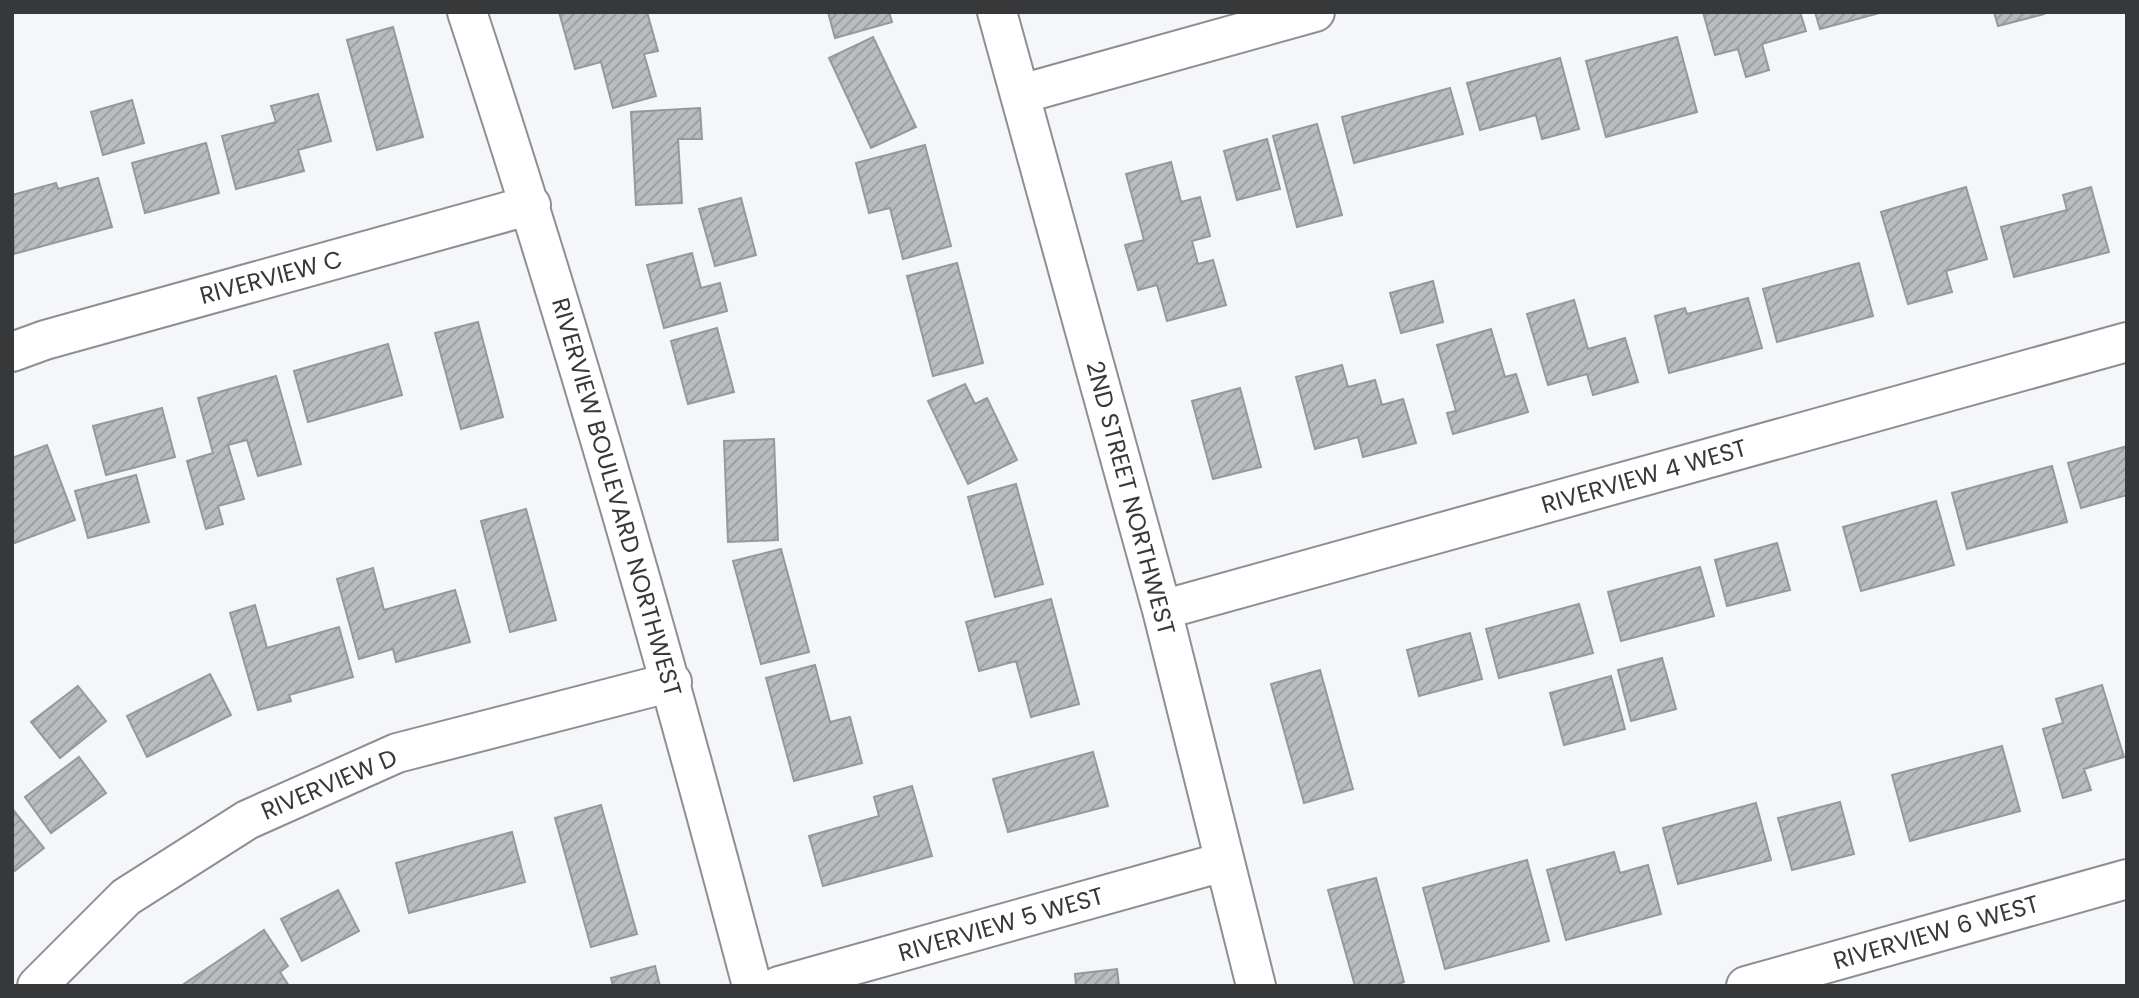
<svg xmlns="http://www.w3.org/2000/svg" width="2139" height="998" viewBox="0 0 2139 998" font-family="Poppins,sans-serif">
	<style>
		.building { fill: url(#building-hatch); stroke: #97989c; stroke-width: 2 }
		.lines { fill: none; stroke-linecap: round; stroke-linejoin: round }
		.street-casing { stroke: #8e8f92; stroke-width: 42 }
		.street { stroke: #fff; stroke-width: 38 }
		.labels { text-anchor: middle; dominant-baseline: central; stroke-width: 5; stroke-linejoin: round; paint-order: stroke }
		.street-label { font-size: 24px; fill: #373839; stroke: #fff }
	</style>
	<defs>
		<pattern id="building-hatch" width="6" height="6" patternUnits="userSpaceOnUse" patternTransform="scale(1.75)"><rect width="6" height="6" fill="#babcbf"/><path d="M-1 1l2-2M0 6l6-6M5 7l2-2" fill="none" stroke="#989a9c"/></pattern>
	</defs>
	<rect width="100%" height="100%" fill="#f4f6f9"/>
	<path class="building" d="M559 12H647L658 51 644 54 656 96 613 108 601 62 575 69Z
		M828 12H889L892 22 835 38Z
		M1703 12H1800L1806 31 1762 44 1769 70 1746 77 1738 49 1715 55Z
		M1815 12H1883L1820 29Z
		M1994 12H2043L2044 14 1998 26Z
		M393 27 423 137 377 150 347 40Z
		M873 37 916 127 871 148 829 58Z
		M1677 37 1697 112 1606 137 1586 61Z
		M1560 58 1579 129 1542 139 1536 115 1480 130 1467 83Z
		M1450 88 1463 134 1354 163 1342 117Z
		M318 94 331 141 298 150 304 171 236 189 222 136 276 122 271 106Z
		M132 100 144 143 103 155 91 112Z
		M700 108 702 139H678L682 203 636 205 631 112Z
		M1317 124 1342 215 1297 227 1273 136Z
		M1267 139 1280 189 1237 200 1224 151Z
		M206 143 219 193 145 213 132 163Z
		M925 145 951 246 903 259 890 208 869 213 856 163Z
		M1171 162 1181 202 1200 197 1210 236 1192 241 1198 264 1213 260 1226 305 1167 321 1157 285 1138 290 1125 245 1144 240 1126 174Z
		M98 178 112 227 14 254 12 195 56 183 58 189Z
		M1966 187 1987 259 1946 271 1952 292 1908 304 1881 212Z
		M2091 187 2109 252 2014 277 2001 227 2067 210 2063 195Z
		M741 198 756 255 715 266 699 209Z
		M692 253 701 288 720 283 727 311 664 328 647 265Z
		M957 263 983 363 933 376 907 276Z
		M1859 263 1873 316 1777 342 1763 289Z
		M1433 281 1443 322 1401 333 1390 293Z
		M1748 298 1762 348 1669 373 1655 316 1685 308 1687 314Z
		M1574 300 1588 349 1625 338 1638 382 1593 395 1587 374 1548 385 1527 314Z
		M478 322 503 417 461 429 435 333Z
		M717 328 734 392 688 404 671 341Z
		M1491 329 1505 377 1516 374 1528 412 1453 434 1447 413 1456 411 1437 345Z
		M388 344 402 395 308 422 294 371Z
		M1342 365 1348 387 1375 380 1382 405 1403 399 1416 443 1363 457 1358 437 1315 449 1296 377Z
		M276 376 301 464 258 476 247 440 228 445 244 499 218 506 223 524 206 529 187 461 213 453 198 398Z
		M965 384 975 404 987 398 1017 460 968 484 928 401Z
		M1240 388 1261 467 1213 479 1192 401Z
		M162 408 175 457 106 475 93 426Z
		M774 439 778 540 728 542 724 441Z
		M47 445 75 520 12 544V458Z
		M2127 446V495L2081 508 2068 463Z
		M2052 466 2067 522 1967 549 1952 493Z
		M136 475 149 522 88 538 75 491Z
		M1016 484 1043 584 995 597 968 497Z
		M1936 501 1954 565 1861 591 1843 527Z
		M526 509 556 620 510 632 481 521Z
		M1777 543 1790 590 1727 606 1715 560Z
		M781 549 809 652 761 664 733 561Z
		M1700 567 1714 616 1621 641 1608 592Z
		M373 568 384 610 455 590 470 642 396 662 393 649 359 659 337 579Z
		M1051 599 1079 704 1031 717 1016 661 979 671 966 622Z
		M1579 604 1593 653 1499 678 1486 629Z
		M255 605 267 648 339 627 353 677 289 695 291 701 258 710 230 613Z
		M1470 633 1482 679 1419 696 1407 650Z
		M1662 658 1676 709 1631 721 1618 670Z
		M815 665 830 722 850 717 862 763 794 781 766 678Z
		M1320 670 1353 789 1304 803 1271 684Z
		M210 674 231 715 147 757 127 716Z
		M1611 676 1625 729 1564 745 1550 693Z
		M2102 685 2124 757 2084 769 2091 790 2063 798 2043 729 2063 723 2056 699Z
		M78 686 106 721 60 758 31 722Z
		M2002 746 2020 811 1910 841 1892 775Z
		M1093 752 1108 806 1008 832 993 779Z
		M79 757 106 793 51 833 25 797Z
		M912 786 932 856 823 886 809 836 879 816 874 797Z
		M1840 802 1854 854 1792 870 1778 818Z
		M1756 803 1771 860 1678 884 1663 828Z
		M601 805 637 934 591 947 555 818Z
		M14 811 44 848 12 873V813Z
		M512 832 525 882 409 913 396 863Z
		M1614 852 1620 873 1648 865 1661 914 1566 940 1547 870Z
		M1527 860 1549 941 1445 969 1423 888Z
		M1376 878 1404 982 1392 986H1355L1328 890Z
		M338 890 359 931 302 961 281 919Z
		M264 930 288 966 280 972 289 986H181Z
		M655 966 660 986H613L611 978Z
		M1117 969 1119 986H1076L1075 974Z"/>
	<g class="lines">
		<g class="street-casing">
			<path id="street" d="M467 12C573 334 666 659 752 986
				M997 12 1162 610 1256 986
				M1021 94 1315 12
				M12 352 45 340 531 205
				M1162 610 2127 342
				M37 986 126 897 247 820 397 753 672 682
				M779 986 1223 862
				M1746 986 2127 879"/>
		</g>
		<use href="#street" class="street"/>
	</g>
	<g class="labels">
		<g class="street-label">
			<text transform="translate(271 277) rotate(-15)">RIVERVIEW C</text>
			<text transform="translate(1644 476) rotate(-16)">RIVERVIEW 4 WEST</text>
			<text transform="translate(617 497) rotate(74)">RIVERVIEW BOULEVARD NORTHWEST</text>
			<text transform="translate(1131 498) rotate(75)">2ND STREET NORTHWEST</text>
			<text transform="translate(329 784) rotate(-23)">RIVERVIEW D</text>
			<text transform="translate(1001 924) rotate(-16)">RIVERVIEW 5 WEST</text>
			<text transform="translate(1936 932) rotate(-16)">RIVERVIEW 6 WEST</text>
		</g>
	</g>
	<rect width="2139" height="998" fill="none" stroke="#373839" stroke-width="28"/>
</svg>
